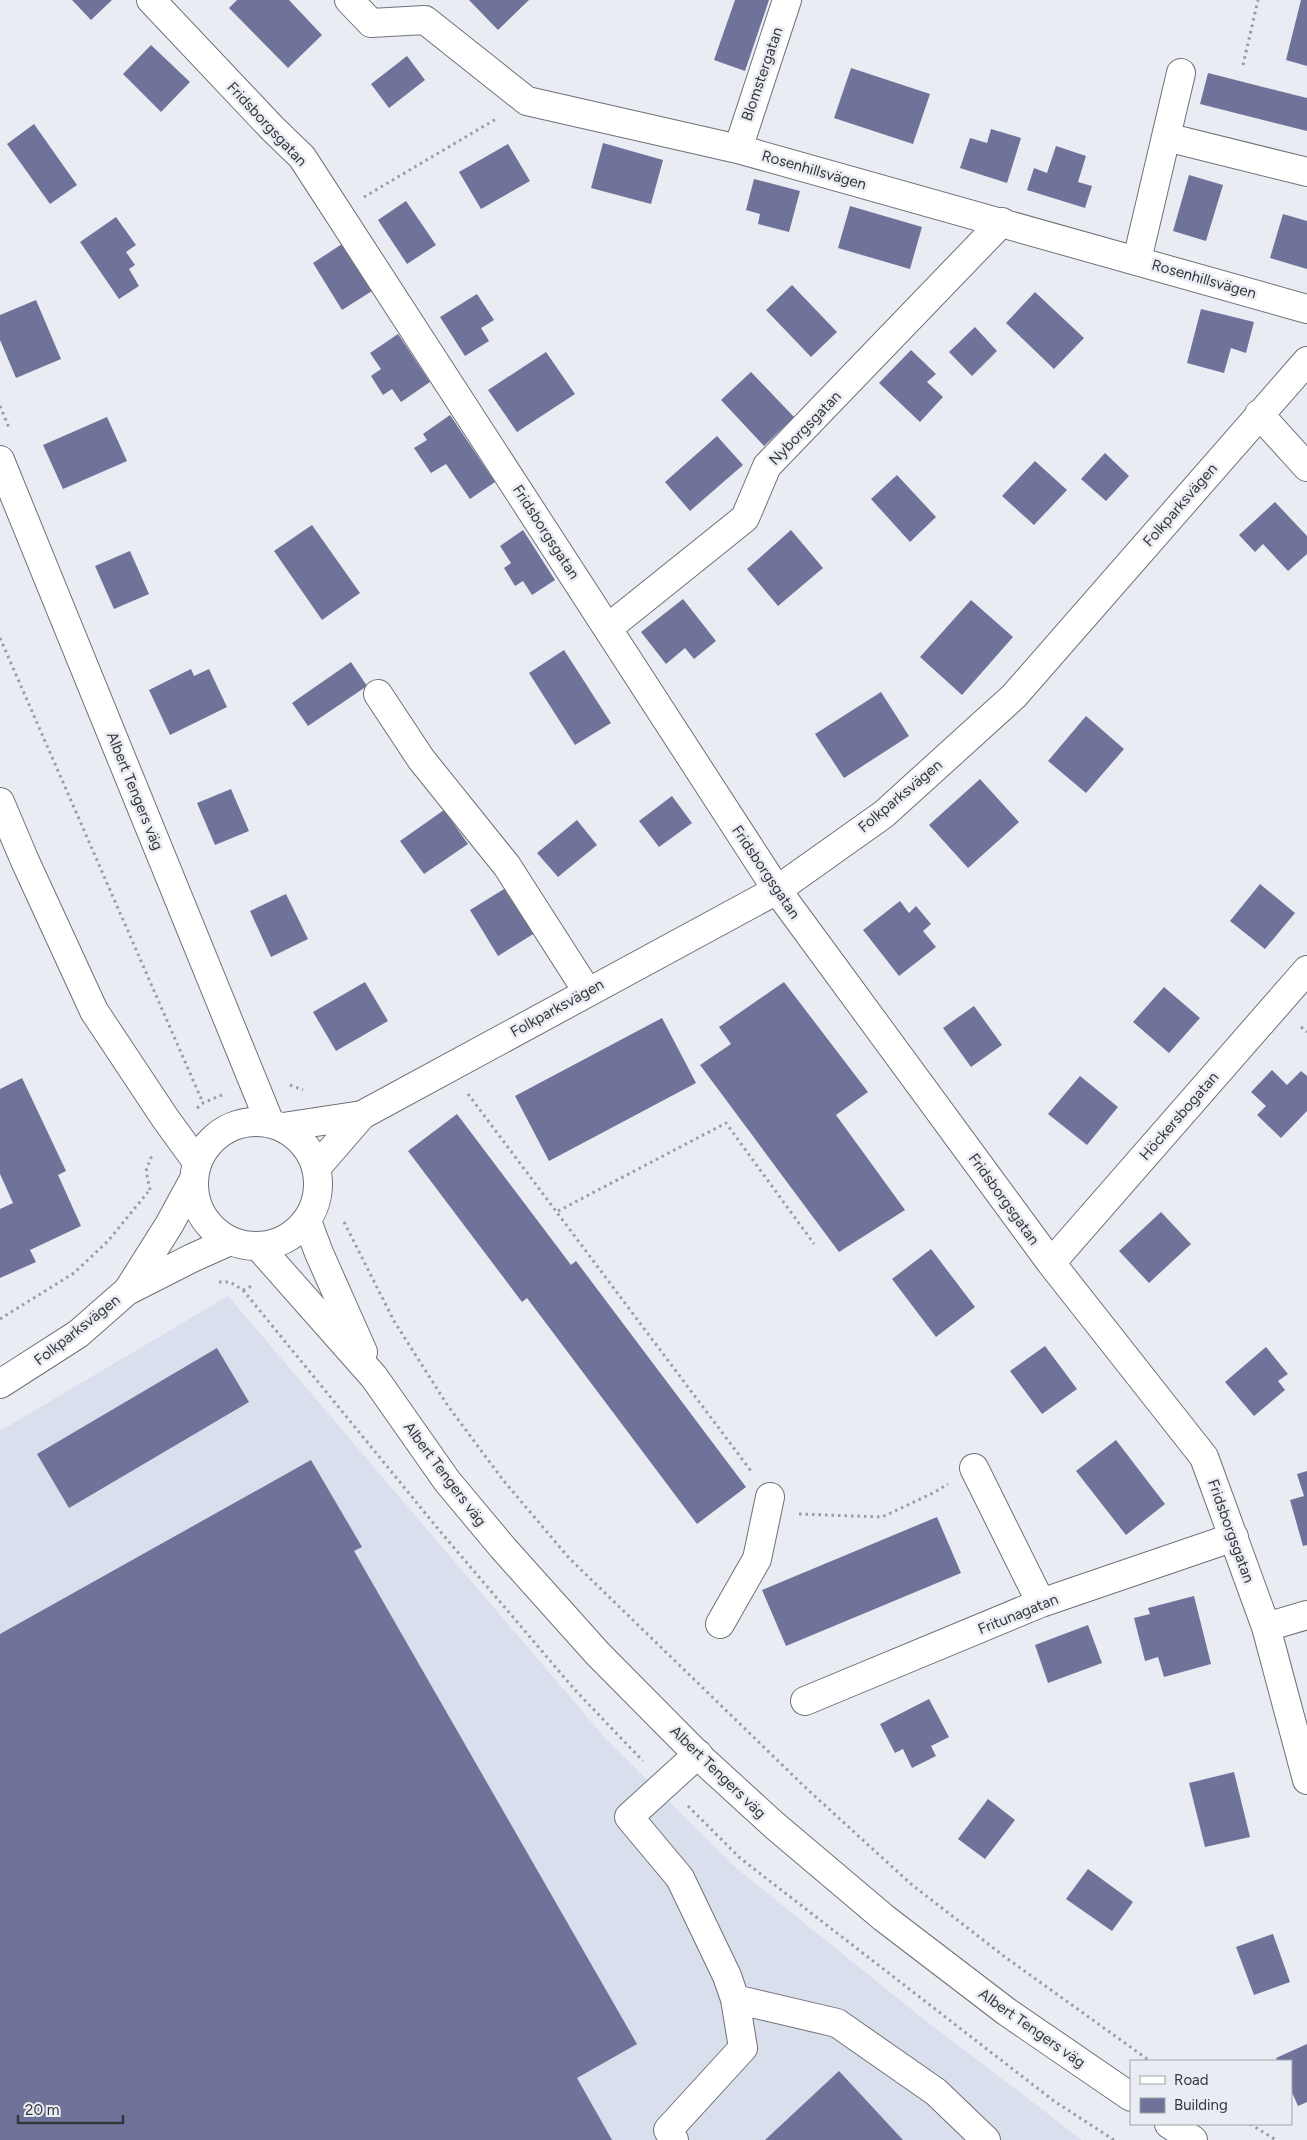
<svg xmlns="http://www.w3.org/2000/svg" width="1307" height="2140" viewBox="0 0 1307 2140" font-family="Figtree,sans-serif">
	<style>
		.built { fill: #d9dfed }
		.building { fill: #6f739a }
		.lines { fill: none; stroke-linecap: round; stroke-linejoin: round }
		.minor-casing { stroke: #6f7177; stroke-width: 30 }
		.major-casing { stroke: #6f7177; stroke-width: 30 }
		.path { stroke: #9a9ca2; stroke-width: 3; stroke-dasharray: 2.5 4; stroke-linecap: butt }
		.minor { stroke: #fff; stroke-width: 28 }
		.major { stroke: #fff; stroke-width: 28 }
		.labels { text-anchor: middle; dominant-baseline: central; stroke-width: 5; stroke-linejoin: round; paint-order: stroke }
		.street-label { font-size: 15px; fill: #353639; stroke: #eaecf4 }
	</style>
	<rect width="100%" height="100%" fill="#eaecf4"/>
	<path class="built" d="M228 1296 605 1738 735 1867 917 2014 1082 2140H0V1431Z"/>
	<path class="building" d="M72 0H112L91 20Z
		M237 0H289L322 35 288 68 229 8Z
		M469 0H529L498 30Z
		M735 0H769L745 71 714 60Z
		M1301 0H1307V66L1286 60Z
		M151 45 190 82 161 112 123 74Z
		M407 56 425 80 389 108 371 84Z
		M851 68 930 94 913 144 834 118Z
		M1208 73 1307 98V131L1200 104Z
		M34 124 77 185 50 204 7 144Z
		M991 129 1021 138 1007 183 960 168 970 138 987 143Z
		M603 143 663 160 651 204 591 188Z
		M508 144 530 181 481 209 459 172Z
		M1056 146 1086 156 1078 182 1092 186 1085 208 1027 190 1034 168 1047 173Z
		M1189 175 1223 185 1206 241 1173 231Z
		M754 179 800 191 789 232 758 224 760 214 746 210Z
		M406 201 436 245 407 264 378 220Z
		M850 206 922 227 910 269 838 248Z
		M1283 214 1307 221V269L1270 258Z
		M116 217 136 245 126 252 135 265 129 269 139 286 119 299 80 242Z
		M342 244 372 291 342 310 313 263Z
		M792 285 837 332 811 357 766 310Z
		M1035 292 1084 338 1054 369 1006 323Z
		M477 294 494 320 481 328 489 341 465 356 440 317Z
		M36 300 61 359 16 378 0 340V315Z
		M1201 309 1254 322 1246 353 1231 348 1224 373 1187 363Z
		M975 327 997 351 972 376 949 352Z
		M398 334 430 382 401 402 392 389 383 395 371 376 381 369 370 353Z
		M911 350 936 374 927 382 943 397 920 422 879 383Z
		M546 352 575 394 517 432 488 390Z
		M751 372 794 417 764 446 721 400Z
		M450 415 495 482 470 499 446 464 431 473 414 448 427 440 423 434Z
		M107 417 127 461 63 489 43 445Z
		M717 436 743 465 690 511 665 482Z
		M1105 453 1129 476 1106 501 1081 479Z
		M1035 461 1067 490 1034 525 1002 496Z
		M897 475 936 517 910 542 871 499Z
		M1275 502 1307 536V554L1288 571 1263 544 1255 552 1239 535Z
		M312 525 360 593 322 620 274 551Z
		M523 530 555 580 532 595 523 581 515 586 504 568 511 563 500 546Z
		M791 530 823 568 778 606 747 569Z
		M130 551 149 594 114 609 95 566Z
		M683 599 716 641 694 659 685 648 666 664 641 632Z
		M971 600 1013 637 962 695 920 657Z
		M564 650 611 723 575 745 529 673Z
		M351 662 367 686 308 726 292 703Z
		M191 669 194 676 209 669 227 707 170 735 149 690Z
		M881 692 909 736 844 778 815 734Z
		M1086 716 1124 749 1086 793 1048 761Z
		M980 779 1019 822 968 868 929 825Z
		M231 789 249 831 215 845 197 803Z
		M672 796 692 823 659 847 639 821Z
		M444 810 468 844 424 874 400 841Z
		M577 820 597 845 558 877 537 853Z
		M1260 884 1295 913 1265 949 1230 921Z
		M509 886 538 931 498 956 470 910Z
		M286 894 308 939 271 957 250 911Z
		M900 901 909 913 916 906 931 924 923 931 936 947 899 976 863 930Z
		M365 982 388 1021 336 1051 313 1012Z
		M784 982 868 1092 836 1115 905 1210 839 1252 700 1065 731 1044 719 1027Z
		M1164 987 1200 1018 1169 1053 1133 1022Z
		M974 1006 1002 1045 971 1067 943 1028Z
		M662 1018 696 1083 549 1161 515 1096Z
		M1272 1070 1287 1085 1301 1071 1307 1076V1111L1281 1138 1257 1115 1266 1106 1251 1092Z
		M1080 1076 1118 1107 1087 1145 1048 1114Z
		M22 1078 66 1171 58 1175 81 1226 30 1250 36 1262 0 1278V1209L13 1203 0 1174V1089Z
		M457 1114 571 1265 576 1261 746 1487 697 1524 527 1298 522 1302 408 1151Z
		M1161 1212 1191 1244 1149 1283 1119 1251Z
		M931 1249 975 1307 936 1337 892 1279Z
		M1045 1346 1077 1389 1042 1414 1010 1371Z
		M1266 1347 1288 1374 1278 1381 1285 1390 1254 1416 1225 1382Z
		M217 1348 249 1402 69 1508 37 1454Z
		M1116 1440 1165 1504 1126 1535 1076 1471Z
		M311 1460 362 1547 354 1551 637 2044 577 2078 612 2140H0V1634Z
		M1307 1471V1545L1303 1546 1290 1500 1304 1496 1297 1474Z
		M937 1517 961 1573 786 1646 762 1590Z
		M1194 1596 1211 1664 1164 1677 1158 1657 1145 1661 1134 1618 1150 1614 1148 1608Z
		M1088 1625 1102 1663 1048 1683 1035 1645Z
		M929 1699 949 1737 931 1746 936 1756 912 1768 903 1749 895 1753 880 1724Z
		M1234 1772 1250 1837 1205 1847 1189 1783Z
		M988 1799 1015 1820 985 1859 958 1839Z
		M1088 1869 1133 1902 1112 1931 1066 1899Z
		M1273 1934 1290 1982 1254 1995 1236 1947Z
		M1307 2044V2102L1298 2106 1291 2090V2061H1278L1276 2058Z
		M839 2071 903 2140H765Z"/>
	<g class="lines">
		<g class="minor-casing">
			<path id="minor" d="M151 0 273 129 302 157 777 890 1051 1263 1204 1457 1266 1627 1307 1780
				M349 0 371 23 425 20 527 101 738 149 1307 309
				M1166 137 1307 172
				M738 149 787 0
				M1137 260 1181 73
				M1259 414 1307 467
				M608 628 745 518 767 466 1002 222
				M378 694 421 759 507 866 587 991
				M283 1127 362 1115 777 890 884 814 1014 696 1307 361
				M317 1167 362 1115
				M1051 1263 1307 970
				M974 1468 1041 1603
				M720 1624 757 1559 770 1497
				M1266 1627 1307 1615
				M805 1701 1041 1603 1234 1537
				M735 1999 837 2023 936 2092 986 2140
				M674 2140 668 2130 743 2048 735 1999 727 1976 680 1878 629 1817 698 1754"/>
		</g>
		<g class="major-casing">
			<path id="major" d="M0 460 270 1123
				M0 802 25 861 94 1011 165 1118 197 1162
				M194 1184a62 62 0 1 1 124 0a62 62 0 1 1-124 0Z
				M307 1221 319 1253 363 1352
				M259 1247 374 1377 447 1481 503 1548 598 1654 704 1761 774 1825 884 1918 1007 2012 1131 2097
				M128 1290 169 1225 193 1181
				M0 1384 78 1334 127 1291 192 1258 230 1241
				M1169 2124 1193 2140"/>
		</g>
		<path class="path" d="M1243 65 1258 0
			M364 197 496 119
			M0 406 10 430
			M0 638 203 1103
			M1301 1027 1307 1032
			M290 1085 303 1090
			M468 1094 751 1471
			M197 1108 203 1103 224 1094
			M150 1190 146 1171 152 1155
			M558 1211 726 1123 814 1244
			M344 1222 394 1321 448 1406 503 1480 569 1558 807 1789 911 1884 1005 1957 1150 2061
			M219 1282H230L243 1290 252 1286
			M243 1290 439 1530 575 1690 643 1761
			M0 1319 74 1273 108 1241 148 1192
			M799 1514 882 1517 933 1493 948 1484
			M688 1806 740 1858 1054 2101 1114 2140
			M1250 2124 1276 2140"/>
		<use href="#minor" class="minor"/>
		<use href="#major" class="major"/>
	</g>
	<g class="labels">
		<g class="street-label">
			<text transform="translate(762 74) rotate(-71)">Blomstergatan</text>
			<text transform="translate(267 124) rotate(47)">Fridsborgsgatan</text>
			<text transform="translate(814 170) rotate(16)">Rosenhillsvägen</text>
			<text transform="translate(1204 279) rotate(16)">Rosenhillsvägen</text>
			<text transform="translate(805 428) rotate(-46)">Nyborgsgatan</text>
			<text transform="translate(1180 505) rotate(-49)">Folkparksvägen</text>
			<text transform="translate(546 532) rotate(57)">Fridsborgsgatan</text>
			<text transform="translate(135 791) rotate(68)">Albert Tengers väg</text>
			<text transform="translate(900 796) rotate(-40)">Folkparksvägen</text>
			<text transform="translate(766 872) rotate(56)">Fridsborgsgatan</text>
			<text transform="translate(557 1008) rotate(-29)">Folkparksvägen</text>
			<text transform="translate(1179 1116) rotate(-49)">Höckersbogatan</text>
			<text transform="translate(1004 1199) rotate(54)">Fridsborgsgatan</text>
			<text transform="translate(77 1330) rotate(-38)">Folkparksvägen</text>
			<text transform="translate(445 1474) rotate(53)">Albert Tengers väg</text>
			<text transform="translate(1231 1531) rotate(70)">Fridsborgsgatan</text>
			<text transform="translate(1018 1614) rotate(-22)">Fritunagatan</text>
			<text transform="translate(718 1772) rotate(44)">Albert Tengers väg</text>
			<text transform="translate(1032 2028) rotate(35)">Albert Tengers väg</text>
		</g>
	</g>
	<rect x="1130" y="2060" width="162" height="65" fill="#eaecf4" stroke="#a2a3a9"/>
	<rect x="1140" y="2076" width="25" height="8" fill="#ffffff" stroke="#a2a3a9"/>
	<text x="1174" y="2085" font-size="15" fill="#353639">Road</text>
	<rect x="1140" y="2098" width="25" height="15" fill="#6f739a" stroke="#a2a3a9"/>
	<text x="1174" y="2110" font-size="15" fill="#353639">Building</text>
	<path d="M18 2115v8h105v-8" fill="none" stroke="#353639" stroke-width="2.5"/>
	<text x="25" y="2115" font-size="15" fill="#353639" stroke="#eaecf4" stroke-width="4" paint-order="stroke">20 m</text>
</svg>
